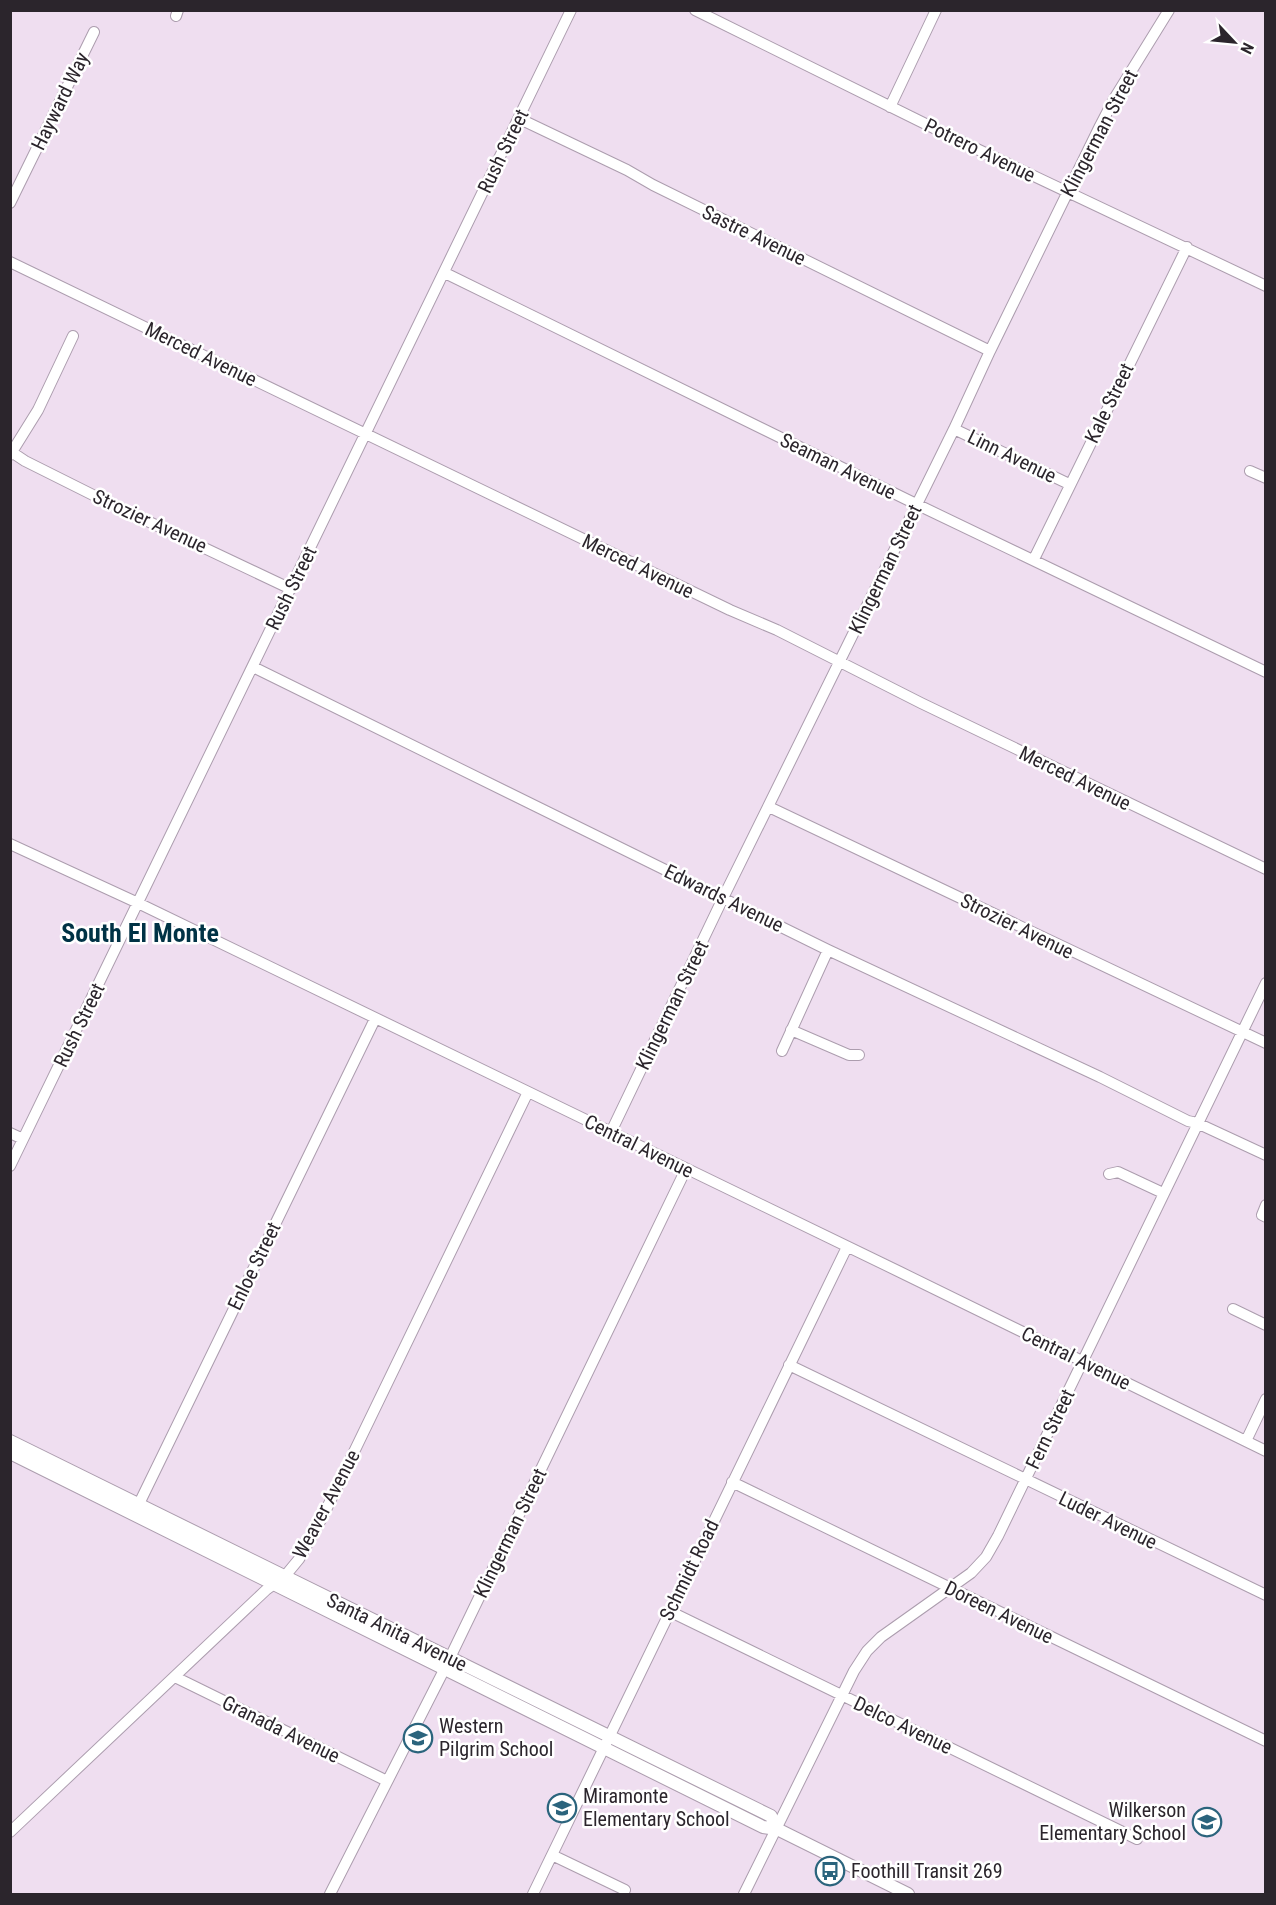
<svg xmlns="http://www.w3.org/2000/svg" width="1276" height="1905" viewBox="0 0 1276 1905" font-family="'Roboto Condensed',sans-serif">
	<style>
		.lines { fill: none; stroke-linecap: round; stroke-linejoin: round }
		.minor-casing { stroke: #ac9dae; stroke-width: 12 }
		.major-casing { stroke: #ac9dae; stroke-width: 14 }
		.minor { stroke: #fff; stroke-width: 10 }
		.major { stroke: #fff; stroke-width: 12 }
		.labels { text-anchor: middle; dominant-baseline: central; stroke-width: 5; stroke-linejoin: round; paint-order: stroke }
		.street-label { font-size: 20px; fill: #2b252c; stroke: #fff }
		.poi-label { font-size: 20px; fill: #2b252c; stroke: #fff; text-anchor: start }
		.district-label { font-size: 26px; font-weight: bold; fill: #003245; stroke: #fff }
	</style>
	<rect width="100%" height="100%" fill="#efdef0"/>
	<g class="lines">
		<g class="minor-casing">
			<path id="minor" d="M695 10 960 141 1266 286
				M176 16 178 10
				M890 107 936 10
				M520 119 627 170 653 185 990 351
				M10 203 94 32
				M10 262 730 610 777 630 921 703 1266 869
				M445 273 916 504 1266 672
				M954 429 1069 484
				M10 451 25 461 105 501 291 589
				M10 455 38 410 73 336
				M1250 471 1266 478
				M1034 559 1187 247
				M253 667 828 950 1100 1077 1188 1121 1197 1123 1266 1155
				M769 807 1266 1043
				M10 844 138 903 900 1272 1266 1451
				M791 1030 849 1055H859
				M782 1051 828 950
				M611 1132 723 898 954 429 990 351 1100 126 1114 99 1169 10
				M10 1133 23 1139
				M10 1166 571 10
				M1109 1174 1118 1172 1163 1193
				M1266 1205 1262 1215 1266 1217
				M1233 1309 1266 1325
				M789 1365 1266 1595
				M1246 1441 1266 1399
				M732 1482 1266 1741
				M135 1512 375 1019
				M669 1611 1137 1839
				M175 1677 387 1781
				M10 1832 266 1590 285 1576 299 1559 323 1516 528 1092
				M552 1855 625 1890
				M330 1894 445 1668 686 1169
				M533 1894 847 1247
				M744 1894 854 1671 867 1651 881 1637 971 1573 986 1557 998 1536 1266 983"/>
		</g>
		<g class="major-casing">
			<path id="major" d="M10 1441 771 1816 777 1829
				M10 1453 763 1827 777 1829 908 1894"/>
		</g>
		<use href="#minor" class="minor"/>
		<use href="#major" class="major"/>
	</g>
	<defs>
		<g id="school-ring" transform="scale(1.5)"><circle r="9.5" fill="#fff" stroke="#2b647d" stroke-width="1.5"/><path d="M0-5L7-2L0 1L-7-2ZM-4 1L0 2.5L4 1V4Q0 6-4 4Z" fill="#2b647d"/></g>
		<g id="bus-ring" transform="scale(1.5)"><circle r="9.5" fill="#fff" stroke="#2b647d" stroke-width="1.5"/><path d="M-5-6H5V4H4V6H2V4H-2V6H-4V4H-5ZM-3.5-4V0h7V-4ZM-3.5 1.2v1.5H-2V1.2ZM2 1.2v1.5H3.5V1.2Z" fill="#2b647d"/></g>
	</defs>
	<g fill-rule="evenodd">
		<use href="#school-ring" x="418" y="1738"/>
		<use href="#school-ring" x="562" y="1808"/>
		<use href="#school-ring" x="1207" y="1822"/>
		<use href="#bus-ring" x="830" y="1871"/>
	</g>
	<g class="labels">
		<g class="street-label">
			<text transform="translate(60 101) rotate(-64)">Hayward Way</text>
			<text transform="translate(1099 133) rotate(-62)">Klingerman Street</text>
			<text transform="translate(980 150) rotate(26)">Potrero Avenue</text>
			<text transform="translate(503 151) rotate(-64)">Rush Street</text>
			<text transform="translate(754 235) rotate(26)">Sastre Avenue</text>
			<text transform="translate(201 354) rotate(26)">Merced Avenue</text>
			<text transform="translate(1109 403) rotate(-64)">Kale Street</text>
			<text transform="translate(1012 456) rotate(26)">Linn Avenue</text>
			<text transform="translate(838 466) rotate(26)">Seaman Avenue</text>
			<text transform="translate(150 521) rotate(25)">Strozier Avenue</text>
			<text transform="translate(638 566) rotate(26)">Merced Avenue</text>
			<text transform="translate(885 569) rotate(-64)">Klingerman Street</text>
			<text transform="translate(291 588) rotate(-64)">Rush Street</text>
			<text transform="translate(1075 778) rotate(26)">Merced Avenue</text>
			<text transform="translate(724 898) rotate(26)">Edwards Avenue</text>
			<text transform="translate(1017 926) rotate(26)">Strozier Avenue</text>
			<text transform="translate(672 1005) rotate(-64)">Klingerman Street</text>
			<text transform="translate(79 1025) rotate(-64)">Rush Street</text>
			<text transform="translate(639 1146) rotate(26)">Central Avenue</text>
			<text transform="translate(254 1266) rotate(-64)">Enloe Street</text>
			<text transform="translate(1076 1358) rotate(26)">Central Avenue</text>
			<text transform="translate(1050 1429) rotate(-64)">Fern Street</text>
			<text transform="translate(326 1504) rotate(-62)">Weaver Avenue</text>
			<text transform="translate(1108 1520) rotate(26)">Luder Avenue</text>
			<text transform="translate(510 1533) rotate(-64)">Klingerman Street</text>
			<text transform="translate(689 1570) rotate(-64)">Schmidt Road</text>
			<text transform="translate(999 1612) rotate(26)">Doreen Avenue</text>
			<text transform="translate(397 1632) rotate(26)">Santa Anita Avenue</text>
			<text transform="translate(903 1725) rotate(26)">Delco Avenue</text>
			<text transform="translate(281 1729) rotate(26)">Granada Avenue</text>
		</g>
		<g class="poi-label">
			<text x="439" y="1726">Western<tspan x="439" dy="23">Pilgrim School</tspan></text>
			<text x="583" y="1796">Miramonte<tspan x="583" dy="23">Elementary School</tspan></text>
			<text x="1186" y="1810" text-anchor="end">Wilkerson<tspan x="1186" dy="23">Elementary School</tspan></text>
			<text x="851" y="1871">Foothill Transit 269</text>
		</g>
		<g class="district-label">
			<text x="140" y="933">South El Monte</text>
		</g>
	</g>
	<rect width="1276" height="1905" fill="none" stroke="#2b252c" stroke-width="24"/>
	<g transform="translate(1234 42) rotate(116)" stroke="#ffffff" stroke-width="4.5" paint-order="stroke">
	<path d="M0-4.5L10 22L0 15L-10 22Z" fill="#2b252c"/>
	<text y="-9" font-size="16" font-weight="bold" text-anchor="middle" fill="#2b252c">N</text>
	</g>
</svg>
